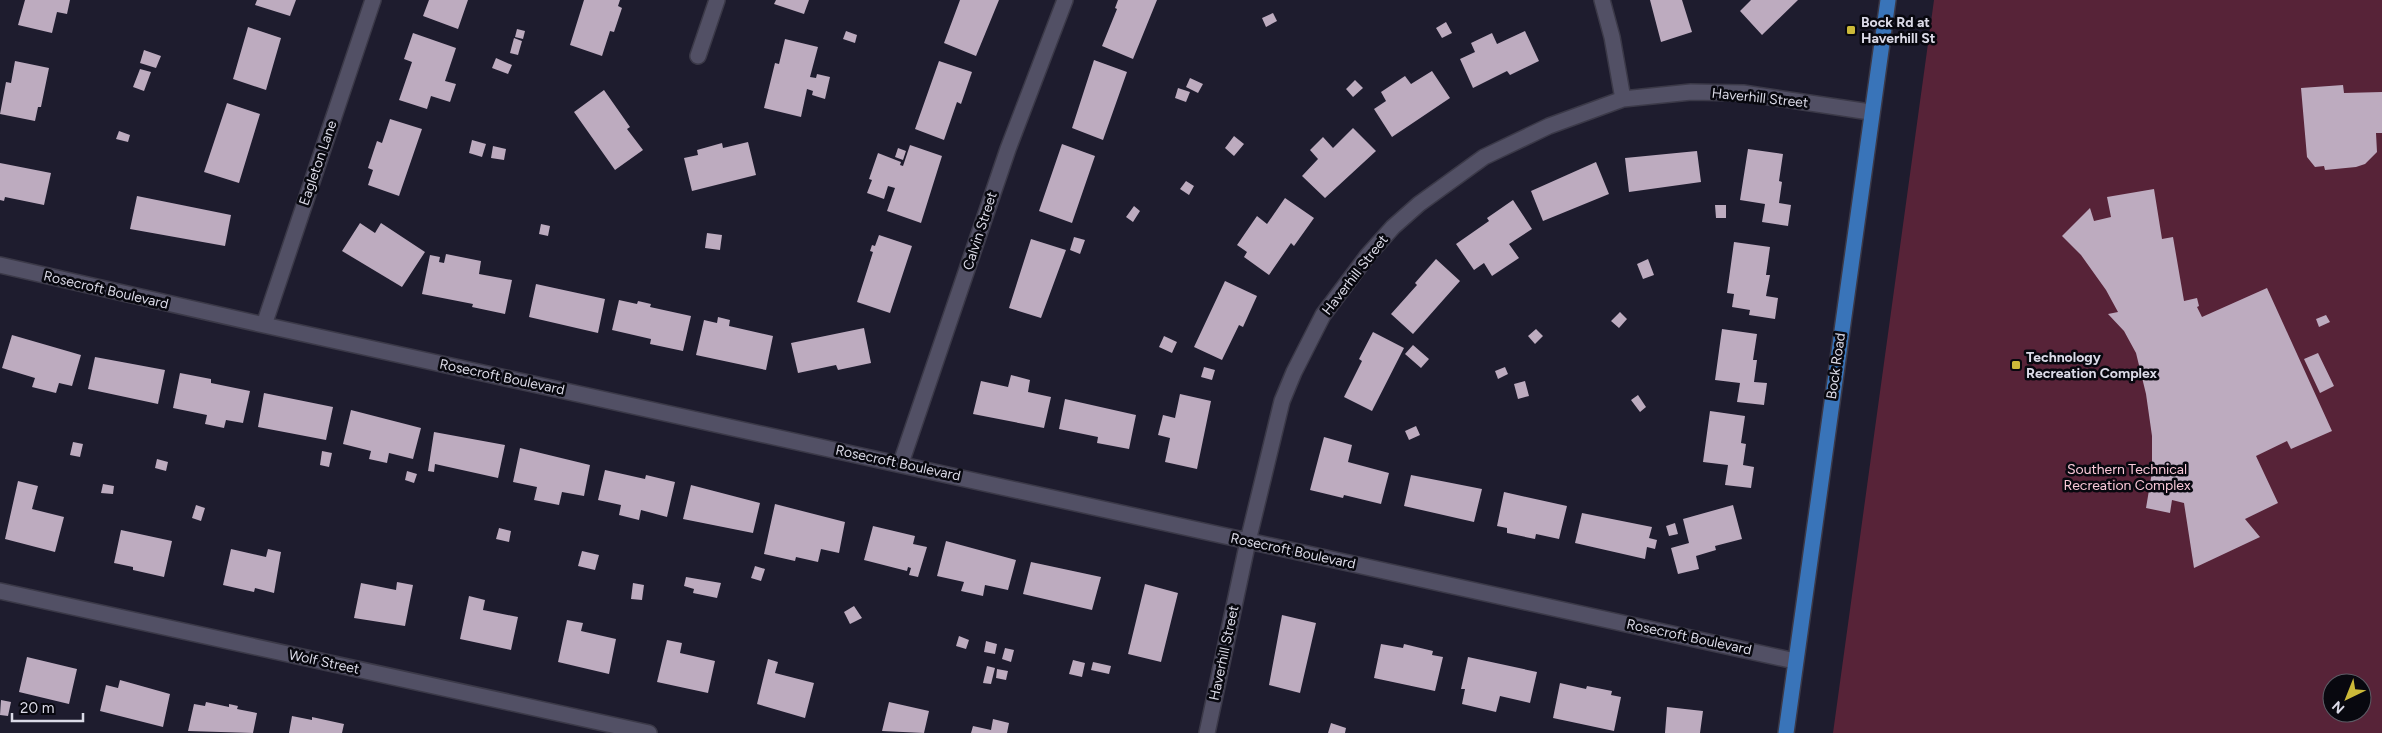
<svg xmlns="http://www.w3.org/2000/svg" width="2382" height="733" viewBox="0 0 2382 733" font-family="Figtree,sans-serif">
	<style>
		.green { fill: #572338; fill-rule: evenodd }
		.building { fill: #bdabbf }
		.lines { fill: none; stroke-linecap: round; stroke-linejoin: round }
		.minor-casing { stroke: #3b3948; stroke-width: 18 }
		.major-casing { stroke: #3b3948; stroke-width: 18 }
		.minor { stroke: #525065; stroke-width: 15 }
		.major { stroke: #3974b9; stroke-width: 15 }
		.poi-dot { fill: #ccb939; stroke: #08080f; stroke-width: 2 }
		.labels { text-anchor: middle; dominant-baseline: central; stroke-width: 5; stroke-linejoin: round; paint-order: stroke }
		.poi-label { font-size: 14px; font-weight: bold; fill: #dbdae7; stroke: #08080f; text-anchor: start }
		.street-label { font-size: 14px; fill: #dbdae7; stroke: #08080f }
		.park-label { font-size: 14px; fill: #fac8d8; stroke: #08080f }
	</style>
	<rect width="100%" height="100%" fill="#1e1c2e"/>
	<path class="green" d="M1934 0H2382V733H1833ZM2332 683H2362V713H2332Z"/>
	<path class="building" d="M25 0H70L67 14 57 12 52 33 18 25Z
		M257 0H296L290 16 255 5Z
		M429 0H468L458 29 423 16Z
		M584 0H620L618 6 622 8 614 32 610 31 602 56 570 45Z
		M776 0H809L804 14 774 4Z
		M960 0H999L976 56 944 43Z
		M1118 0H1157L1133 59 1102 46 1117 9 1115 8Z
		M1650 0H1682L1692 32 1661 42Z
		M1751 0H1798L1762 35 1740 11Z
		M1273 13 1277 21 1266 27 1262 18Z
		M1446 22 1452 33 1442 38 1436 28Z
		M248 27 281 38 266 90 233 79Z
		M517 29 525 31 523 39 515 37Z
		M846 31 857 35 855 43 843 39Z
		M1525 31 1539 61 1510 75 1507 71 1473 88 1460 59 1475 52 1471 43 1492 33 1497 44Z
		M413 33 456 48 445 81 456 84 450 102 431 96 427 109 399 100 412 62 404 59Z
		M514 38 522 41 518 55 510 53Z
		M785 39 818 47 810 77 816 78 817 74 830 77 825 99 812 95 813 91 807 89 801 117 764 108 775 63 779 64Z
		M144 50 161 56 156 68 140 63Z
		M496 58 512 65 508 74 492 68Z
		M1094 60 1127 72 1103 140 1072 128Z
		M15 61 49 68 41 107H38L35 121 0 114 6 82 11 83Z
		M939 61 972 72 961 104 957 102 944 140 915 129Z
		M140 69 151 72 144 91 133 87Z
		M1432 71 1450 98 1392 137 1374 109 1386 101 1381 92 1405 76 1411 84Z
		M1190 78 1203 84 1198 93 1186 87Z
		M1355 80 1363 88 1353 97 1346 89Z
		M2343 85 2344 93 2382 92V133H2376L2377 152 2365 164 2356 167 2325 170 2324 166 2315 167 2307 157 2301 88Z
		M1178 88 1190 92 1186 102 1175 98Z
		M604 90 630 127 627 129 643 150 615 170 574 112Z
		M227 103 260 114 239 183 204 172Z
		M390 119 422 129 399 196 368 185 373 170 368 168 377 141 382 143Z
		M1353 128 1376 151 1325 198 1302 176 1318 159 1310 150 1323 137 1333 148Z
		M119 131 130 135 128 142 116 139Z
		M1234 136 1244 144 1234 156 1225 148Z
		M472 140 486 144 482 157 469 153Z
		M748 142 756 175 692 191 684 158 698 155 697 150 722 143 723 148Z
		M1062 144 1095 156 1072 223 1039 211Z
		M910 145 942 156 921 223 887 211 895 188 888 186 884 199 867 193 872 180 869 179 878 153 901 162 900 165 903 166Z
		M493 146 506 149 504 160 491 158Z
		M898 148 906 151 903 160 895 157Z
		M1748 149 1783 154 1779 181 1782 182 1779 203 1791 205 1788 226 1762 222 1765 204 1740 200Z
		M1697 151 1701 182 1629 192 1625 158Z
		M1596 162 1609 194 1543 221 1531 191Z
		M0 163 51 173 44 205 5 197 4 201 0 200Z
		M1186 181 1194 186 1189 195 1180 189Z
		M2154 189 2162 239 2173 237 2184 301 2197 298 2199 306 2197 307 2202 317 2267 288 2332 431 2291 449 2287 441 2256 456 2278 503 2245 519 2260 537 2194 568 2184 503 2172 500 2170 513 2146 508 2152 472V436L2146 394 2136 353 2124 331 2108 314 2118 312 2106 290 2081 255 2062 236 2090 208 2094 221 2111 217 2107 197Z
		M137 196 231 215 225 246 130 229Z
		M1285 198 1314 218 1294 246 1291 243 1269 275 1244 257 1247 252 1237 245 1257 216 1267 224Z
		M1513 200 1532 229 1509 244 1519 258 1492 276 1484 263 1474 270 1456 244 1489 221 1487 218Z
		M1715 205H1726V218H1716Z
		M1134 206 1140 211 1133 222 1126 217Z
		M360 223 375 233 381 223 425 252 402 287 342 251Z
		M541 224 550 226 548 236 539 234Z
		M707 233 722 235 720 250 705 248Z
		M879 235 912 246 890 313 857 302 873 252 870 251 872 245 875 246Z
		M1074 237 1085 240 1080 254 1070 250Z
		M1031 239 1066 250 1041 318 1009 308Z
		M1734 242 1770 247 1766 275H1770L1766 296 1778 298 1775 319 1749 315 1750 310 1732 307 1734 294 1727 293Z
		M446 254 481 261 479 274 512 280 505 314 472 307 473 304 422 294 430 255 440 257 439 262 444 263Z
		M1436 259 1460 281 1413 334 1391 314 1417 285 1415 283Z
		M1648 259 1654 275 1643 279 1637 264Z
		M1225 281 1257 296 1243 327 1239 325 1222 360 1194 347Z
		M536 284 605 299 598 333 529 317Z
		M619 300 637 304 638 301 651 304 650 307 691 316 683 351 650 344 651 339 612 330Z
		M1620 312 1627 319 1619 328 1611 321Z
		M2326 315 2330 322 2319 327 2316 319Z
		M718 317 730 320 729 326 773 336 766 370 696 355 704 320 717 323Z
		M864 328 871 363 838 370 836 365 798 373 791 343Z
		M1536 329 1543 336 1535 344 1528 336Z
		M1722 329 1757 334 1753 360H1757L1754 382 1767 383 1764 405 1737 402 1740 383 1715 380Z
		M1373 332 1404 348 1372 411 1344 397 1362 361 1359 359Z
		M12 335 81 355 72 386 59 383 56 393 32 387 35 378 2 368Z
		M1164 336 1177 342 1172 353 1159 347Z
		M1413 345 1429 359 1421 368 1405 354Z
		M2318 353 2334 386 2320 393 2304 359Z
		M95 357 165 370 158 404 88 389Z
		M1204 367 1215 370 1212 380 1201 377Z
		M1505 367 1508 374 1498 379 1495 371Z
		M180 373 211 379V383L250 391 243 423 226 420 224 428 205 424 207 415 173 408Z
		M1011 375 1030 380 1028 392 1051 397 1044 428 973 414 981 381 1008 387Z
		M1525 381 1529 396 1518 399 1514 384Z
		M264 393 333 407 326 440 258 427Z
		M1180 394 1211 401 1197 469 1165 462 1170 438 1158 435 1163 415 1175 418Z
		M1638 395 1646 407 1640 412 1631 400Z
		M1065 399 1136 415 1129 449 1097 443 1098 437 1059 429Z
		M351 410 421 428 413 459 389 453 387 463 369 459 371 451 343 444Z
		M1710 411 1745 416 1741 443 1746 444 1743 465 1754 467 1751 488 1725 485 1728 465 1703 462Z
		M1416 426 1420 435 1409 440 1405 431Z
		M434 432 505 445 498 478 435 464 434 472 428 471Z
		M1324 437 1352 445 1348 462 1389 473 1381 504 1344 495 1343 498 1310 490Z
		M73 442 83 444 80 457 70 455Z
		M520 448 590 465 584 496 562 492 559 505 534 500 537 487 513 482Z
		M322 451 332 453 329 467 320 465Z
		M157 459 168 462 166 471 155 468Z
		M605 470 645 479 646 475 675 482 667 517 641 510 639 520 619 515 621 505 598 500Z
		M407 471 417 474 414 483 405 480Z
		M1411 475 1482 489 1474 522 1404 506Z
		M18 481 38 486 32 509 64 517 55 552 5 539Z
		M103 484 114 486 113 494 101 493Z
		M691 485 760 503 753 533 683 519Z
		M1504 492 1567 506 1559 539 1536 534 1535 539 1507 533V528L1497 526Z
		M775 504 845 522 839 553 821 549 818 562 796 557 795 561 764 554Z
		M196 505 205 508 201 521 192 518Z
		M1733 505 1742 539 1715 546 1716 550 1696 556 1699 569 1678 574 1671 548 1689 543 1683 519Z
		M1582 513 1652 527 1649 538 1657 540 1655 549 1647 547 1645 559 1575 543Z
		M1675 523 1678 534 1669 536 1666 526Z
		M873 526 915 536 913 544 927 547 918 577 909 575 911 568 908 567 907 571 864 560Z
		M499 528 511 531 509 542 496 539Z
		M121 530 172 541 164 577 133 570V567L114 563Z
		M946 541 1016 560 1008 590 985 585 983 596 961 591 964 582 937 576Z
		M231 549 266 557 268 549 281 552 274 593 255 588 254 592 223 585Z
		M582 551 599 555 595 570 578 566Z
		M1031 562 1101 577 1092 610 1023 594Z
		M755 566 765 569 761 581 751 578Z
		M686 577 721 583 717 598 693 593 694 589 684 586Z
		M397 582 413 585 405 626 354 618 361 583 396 590Z
		M633 583 644 585 642 600 631 599Z
		M1145 584 1178 593 1161 662 1128 654Z
		M469 596 485 600 483 610 518 617 511 650 460 639Z
		M854 606 862 618 850 624 844 612Z
		M1282 615 1316 623 1300 693 1269 685Z
		M567 620 583 623 581 631 616 639 609 674 558 662Z
		M959 636 969 640 966 649 956 646Z
		M667 640 682 643 680 653 715 661 708 693 657 682Z
		M986 641 997 644 995 654 984 652Z
		M1381 644 1403 648 1404 644 1433 651 1432 655 1443 657 1435 691 1374 678Z
		M1005 648 1014 650 1011 662 1002 659Z
		M27 657 77 669 69 704 19 692Z
		M1468 657 1537 672 1530 703 1500 696 1496 712 1462 704 1465 689H1461Z
		M768 659 778 662 775 673 814 683 805 718 757 704Z
		M1073 660 1085 663 1082 677 1069 674Z
		M1093 662 1111 666 1109 674 1091 670Z
		M987 666 995 668 991 684 983 683Z
		M997 669 1008 671 1006 680 996 678Z
		M120 680 170 694 163 727 100 711 106 685 118 688Z
		M1560 683 1586 689 1587 686 1612 691 1611 695 1621 697 1614 731 1553 718Z
		M1 700 11 702 8 716 0 715Z
		M206 702 229 707V704L238 706 237 709 257 713 253 733 188 731 194 704 205 706Z
		M889 702 929 711 924 733 882 731Z
		M1667 707 1703 711 1700 733H1665Z
		M292 716 312 720V717L344 724 342 733H289Z
		M993 719 1009 723 1007 733H971L973 726 991 730Z
		M1331 723 1346 728 1345 733H1328Z"/>
	<g class="lines">
		<g class="minor-casing">
			<path id="minor" d="M1602 0 1612 37 1623 99
				M698 56 717 0
				M0 265 264 325 1795 661
				M264 325 373 0
				M901 463 1008 149 1065 0
				M0 591 649 733
				M1207 733 1248 541 1282 401 1294 372 1323 315 1368 255 1393 227 1419 204 1484 157 1549 126 1623 99 1691 92 1743 93 1870 112"/>
		</g>
		<g class="major-casing">
			<path id="major" d="M1786 733 1888 0"/>
		</g>
		<use href="#minor" class="minor"/>
		<use href="#major" class="major"/>
	</g>
	<g class="poi-dot">
		<rect x="1846" y="25" width="10" height="10" rx="2.5"/>
		<rect x="2011" y="360" width="10" height="10" rx="2.5"/>
	</g>
	<g class="labels">
		<g class="poi-label">
			<text x="1861" y="22">Bock Rd at<tspan x="1861" dy="16">Haverhill St</tspan></text>
			<text x="2026" y="357">Technology<tspan x="2026" dy="16">Recreation Complex</tspan></text>
		</g>
		<g class="street-label">
			<text transform="translate(1760 98) rotate(6)">Haverhill Street</text>
			<text transform="translate(318 163) rotate(-71)">Eagleton Lane</text>
			<text transform="translate(980 231) rotate(-72)">Calvin Street</text>
			<text transform="translate(1355 275) rotate(-52)">Haverhill Street</text>
			<text transform="translate(106 290) rotate(13)">Rosecroft Boulevard</text>
			<text transform="translate(1836 366) rotate(-82)">Bock Road</text>
			<text transform="translate(502 377) rotate(12)">Rosecroft Boulevard</text>
			<text transform="translate(898 463) rotate(12)">Rosecroft Boulevard</text>
			<text transform="translate(1293 551) rotate(12)">Rosecroft Boulevard</text>
			<text transform="translate(1689 637) rotate(12)">Rosecroft Boulevard</text>
			<text transform="translate(1224 653) rotate(-78)">Haverhill Street</text>
			<text transform="translate(324 662) rotate(12)">Wolf Street</text>
		</g>
		<g class="park-label">
			<text x="2127" y="469">Southern Technical<tspan x="2127" dy="16">Recreation Complex</tspan></text>
		</g>
	</g>
	<g transform="translate(2347 698) rotate(223)"><circle r="24" fill="#08080f" stroke="#5c5c65"/>
	<path d="M0-4L9 19L0 12L-9 19Z" fill="#ccb939"/>
	<text y="-8" font-size="14" font-weight="bold" text-anchor="middle" fill="#dbdae7">N</text>
	</g>
	<path d="M12 713v8h71v-8" fill="none" stroke="#dbdae7" stroke-width="2.5"/>
	<text x="20" y="713" font-size="15" fill="#dbdae7" stroke="#08080f" stroke-width="4" paint-order="stroke">20 m</text>
</svg>
